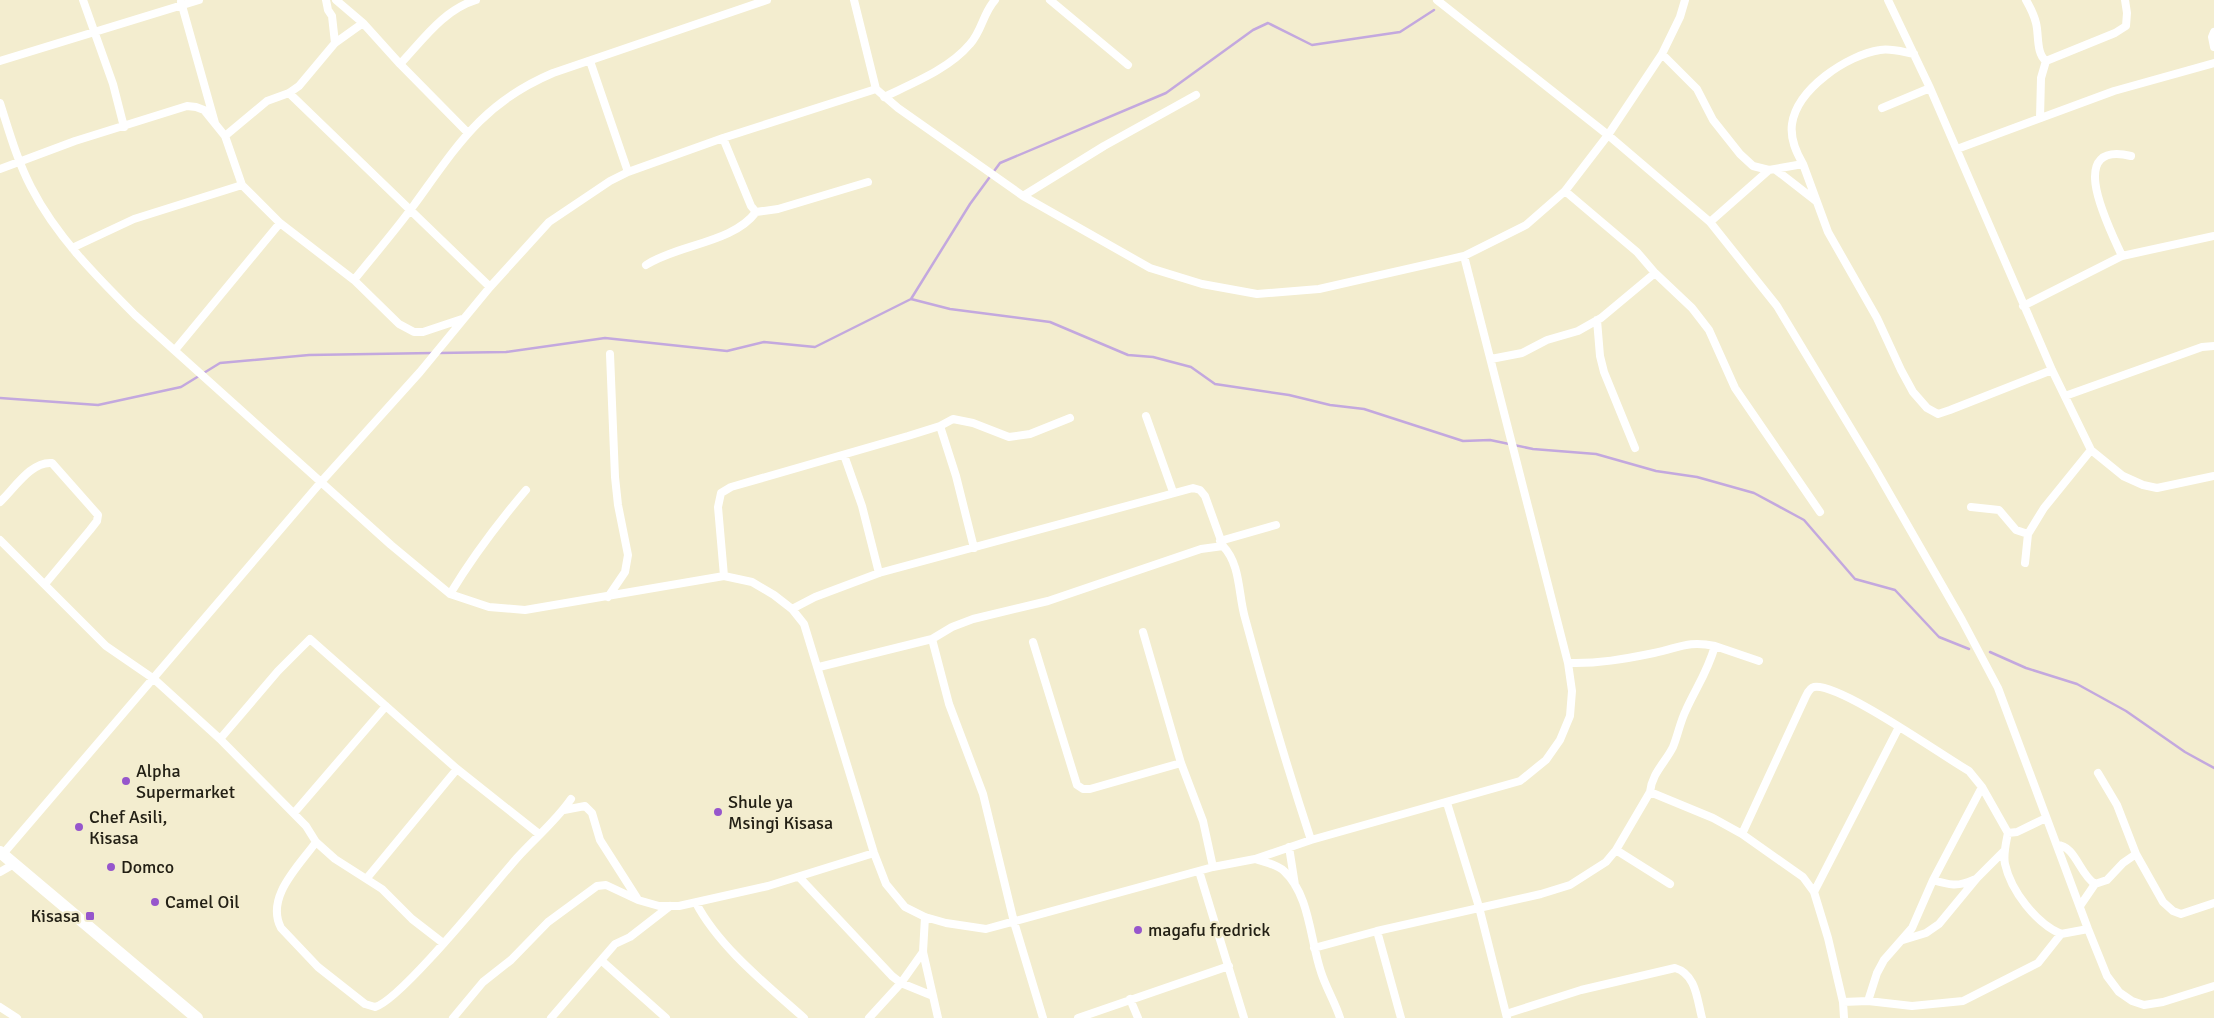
<svg xmlns="http://www.w3.org/2000/svg" width="2214" height="1018" viewBox="0 0 2214 1018" font-family="Signika,sans-serif">
	<style>
		.lines { fill: none; stroke-linecap: round; stroke-linejoin: round }
		.stream { stroke: #c3a8de; stroke-width: 2.5 }
		.minor { stroke: #fff; stroke-width: 8 }
		.trunk { stroke: #fff; stroke-width: 12 }
		.poi-dot { fill: #9656cc; stroke: #f3edcf; stroke-width: 2 }
		.labels { text-anchor: middle; dominant-baseline: central; stroke-width: 4.5; stroke-linejoin: round; paint-order: stroke }
		.poi-label { font-size: 18px; fill: #232015; stroke: #f3edcf; text-anchor: start }
	</style>
	<rect width="100%" height="100%" fill="#f3edcf"/>
	<g class="lines">
		<path class="stream" d="M911 299 950 309 1050 322 1128 355 1153 357 1191 367 1215 384 1289 395 1330 405 1364 409 1463 441 1490 440 1533 449 1596 454 1656 471 1697 477 1754 493 1804 520 1855 579 1895 590 1939 637 1969 649
			M438 353 506 352 605 338 727 351 764 342 815 347 911 299 970 204 1000 163 1166 93 1253 30 1268 23 1312 45 1400 32 1434 10
			M0 398 98 405 181 387 220 363 309 355 433 353
			M1990 652 2026 668 2077 684 2126 711 2185 752 2214 768"/>
		<path class="minor" d="M83 0 113 84 124 127
			M326 0 328 10 332 16 335 43
			M336 0 363 23 400 64 468 133
			M854 0 876 89 898 108 1023 196 1150 268 1202 284 1257 294 1319 289 1464 256 1526 225 1565 191 1608 135 1662 54 1680 17 1685 0
			M1050 0 1128 65
			M1437 0 1608 135 1710 222 1777 306 1873 465 1962 620 1998 688 2088 929 2107 976 2119 992 2132 1001 2144 1005 2163 1002 2214 986
			M1888 0 1930 88 2052 370 2091 450 2123 476 2143 485 2157 488 2214 476
			M2026 0C2030 7 2034 15 2036 23 2039 34 2036 54 2046 61L2041 78 2040 118
			M181 2 215 123
			M2214 32 2212 37 2214 47
			M1662 54 1697 89 1713 120 1740 154 1753 166 1769 170
			M0 61 199 0
			M590 61 628 172
			M2046 61 2115 33 2126 26 2127 13 2125 0
			M400 64C422 41 443 10 476 0
			M289 93 490 287
			M884 97C913 83 949 69 970 44 982 31 983 13 995 0
			M0 103C9 131 17 160 31 187 56 236 96 276 135 315L391 545 450 594 489 607 525 610 724 576 752 582 774 595 792 609 804 624 874 853 886 884 905 907 925 917 946 923 986 929 1213 867 1255 859 1311 840 1520 781 1546 760 1560 740 1570 716 1572 691 1568 663 1464 256
			M1882 108 1930 88
			M225 136 267 101 289 93 299 86 335 43 363 23
			M723 138 751 206 756 212 778 209 868 182
			M1957 149 2114 91 2214 63
			M1803 164C1796 152 1790 139 1792 124 1797 89 1847 55 1880 50 1891 48 1903 52 1914 54
			M0 169 75 141 187 106 196 107 204 110 225 136 242 185 280 223 354 280 399 324 414 332H423L462 319
			M1776 170 1816 201
			M1565 191 1637 252 1655 273 1692 308 1709 330 1735 388 1820 512
			M1023 196 1104 146 1196 95
			M1710 222 1769 170 1803 164 1828 232 1877 318 1901 370 1913 392 1927 408 1938 414 1950 410 2052 370
			M72 248 134 219 242 185
			M2122 256C2110 229 2063 140 2131 156
			M646 265C679 244 733 243 756 212
			M354 280C374 255 395 231 414 205 457 146 482 103 553 73L767 0
			M2023 306 2122 256 2214 236
			M1597 320 1600 356 1604 372 1635 448
			M175 350 280 223
			M1491 359 1522 353 1547 340 1578 331 1601 318 1655 273
			M2065 396 2202 347 2214 346
			M1146 416 1173 492
			M940 426 956 476 974 548
			M844 455 862 506 879 573
			M0 502C14 489 31 461 52 463L98 515 97 521 90 530 45 584
			M1971 507 1999 510 2016 530 2028 534
			M0 540 106 646 154 679 220 739 306 826 316 842 335 859 382 889 412 919 443 943
			M1220 541 1276 525
			M2025 563 2028 534 2044 508 2091 450
			M724 576 718 507 721 493 731 487 908 436 940 426 953 419 973 423 1009 437 1030 434 1070 418
			M450 594C473 556 498 523 526 490
			M608 597 625 572 628 555 618 505 615 477 610 354
			M792 609 815 597 879 573 1193 488 1200 490 1205 496 1223 546
			M1143 632 1181 763 1203 821 1213 867
			M932 639 949 704 983 794 1014 922 1043 1018
			M1033 642 1077 785 1083 789H1090L1181 763
			M1715 646 1759 661
			M819 667 932 639 952 627 973 619 1048 601 1201 549 1223 546C1241 565 1238 594 1245 618 1265 692 1287 767 1311 840
			M220 739 278 671 310 639 457 769 539 834
			M2098 773 2117 805 2136 854 2163 902 2173 911 2181 914 2214 903
			M1650 792 1713 818 1742 834 1803 877 1814 892 1828 938 1843 1002 1844 1018
			M1447 803 1479 907 1507 1018
			M564 810 585 806 592 813 600 840 637 898
			M294 813 386 706
			M1742 834 1805 698C1807 694 1809 688 1814 687 1840 683 1941 755 1969 771L1982 787 2008 833 2017 832 2046 818
			M316 842C299 866 265 897 281 928L318 967 365 1004 375 1007C400 1001 494 884 517 858 535 838 556 821 571 799
			M2057 845C2075 845 2080 875 2095 884
			M1289 847 1295 885
			M1616 850 1670 884
			M3 854 321 482 420 372 490 287 549 222 610 181 628 172 723 138 876 89
			M1255 859C1265 862 1276 864 1284 871 1310 895 1310 940 1321 972 1326 988 1335 1002 1340 1018
			M1199 871 1244 1018
			M0 872 14 864
			M799 877 892 976 901 983 933 996
			M367 878 457 769
			M1933 880C1949 885 1958 887 1973 880
			M1814 892 1899 727
			M696 903C719 947 767 985 804 1018
			M2080 906 2095 884 2107 880 2123 863 2136 854
			M925 917 923 952 938 1018
			M1377 931 1541 894 1570 885 1606 862 1616 850 1650 792C1652 773 1665 763 1673 747 1678 735 1680 722 1686 710 1697 686 1707 673 1715 646 1688 640 1679 648 1654 653 1625 659 1597 664 1568 663
			M2061 934 2088 929
			M1903 940 1926 933 1939 924 1977 878 2004 851
			M1314 948 1377 931 1401 1018
			M602 961 666 1018
			M1130 999 1138 1018
			M1868 1001 1877 973 1884 960 1912 928 1933 880 1982 787
			M1843 1002 1868 1001 1912 1006 1963 1001 2038 963 2061 934C2036 923 2011 891 2005 864 2003 854 2006 843 2008 833
			M0 1007 17 1018
			M1506 1014 1581 990 1675 968C1696 974 1697 999 1702 1018
			M453 1018 483 982 511 960 548 922 597 886 606 885 638 900 659 906H679L768 886 874 853
			M551 1018 615 944 630 937 670 906
			M869 1018 901 983 923 952
			M1078 1018 1229 966"/>
		<path class="trunk" d="M0 852 197 1018"/>
	</g>
	<g class="poi-dot">
		<circle cx="126" cy="781" r="5"/>
		<circle cx="718" cy="812" r="5"/>
		<circle cx="79" cy="827" r="5"/>
		<circle cx="111" cy="867" r="5"/>
		<circle cx="155" cy="902" r="5"/>
		<rect x="85" y="911" width="10" height="10" rx="2.5"/>
		<circle cx="1138" cy="930" r="5"/>
	</g>
	<g class="labels">
		<g class="poi-label">
			<text x="136" y="771">Alpha<tspan x="136" dy="21">Supermarket</tspan></text>
			<text x="728" y="802">Shule ya<tspan x="728" dy="21">Msingi Kisasa</tspan></text>
			<text x="89" y="817">Chef Asili,<tspan x="89" dy="21">Kisasa</tspan></text>
			<text x="121" y="867">Domco</text>
			<text x="165" y="902">Camel Oil</text>
			<text x="80" y="916" text-anchor="end">Kisasa</text>
			<text x="1148" y="930">magafu fredrick</text>
		</g>
	</g>
</svg>
